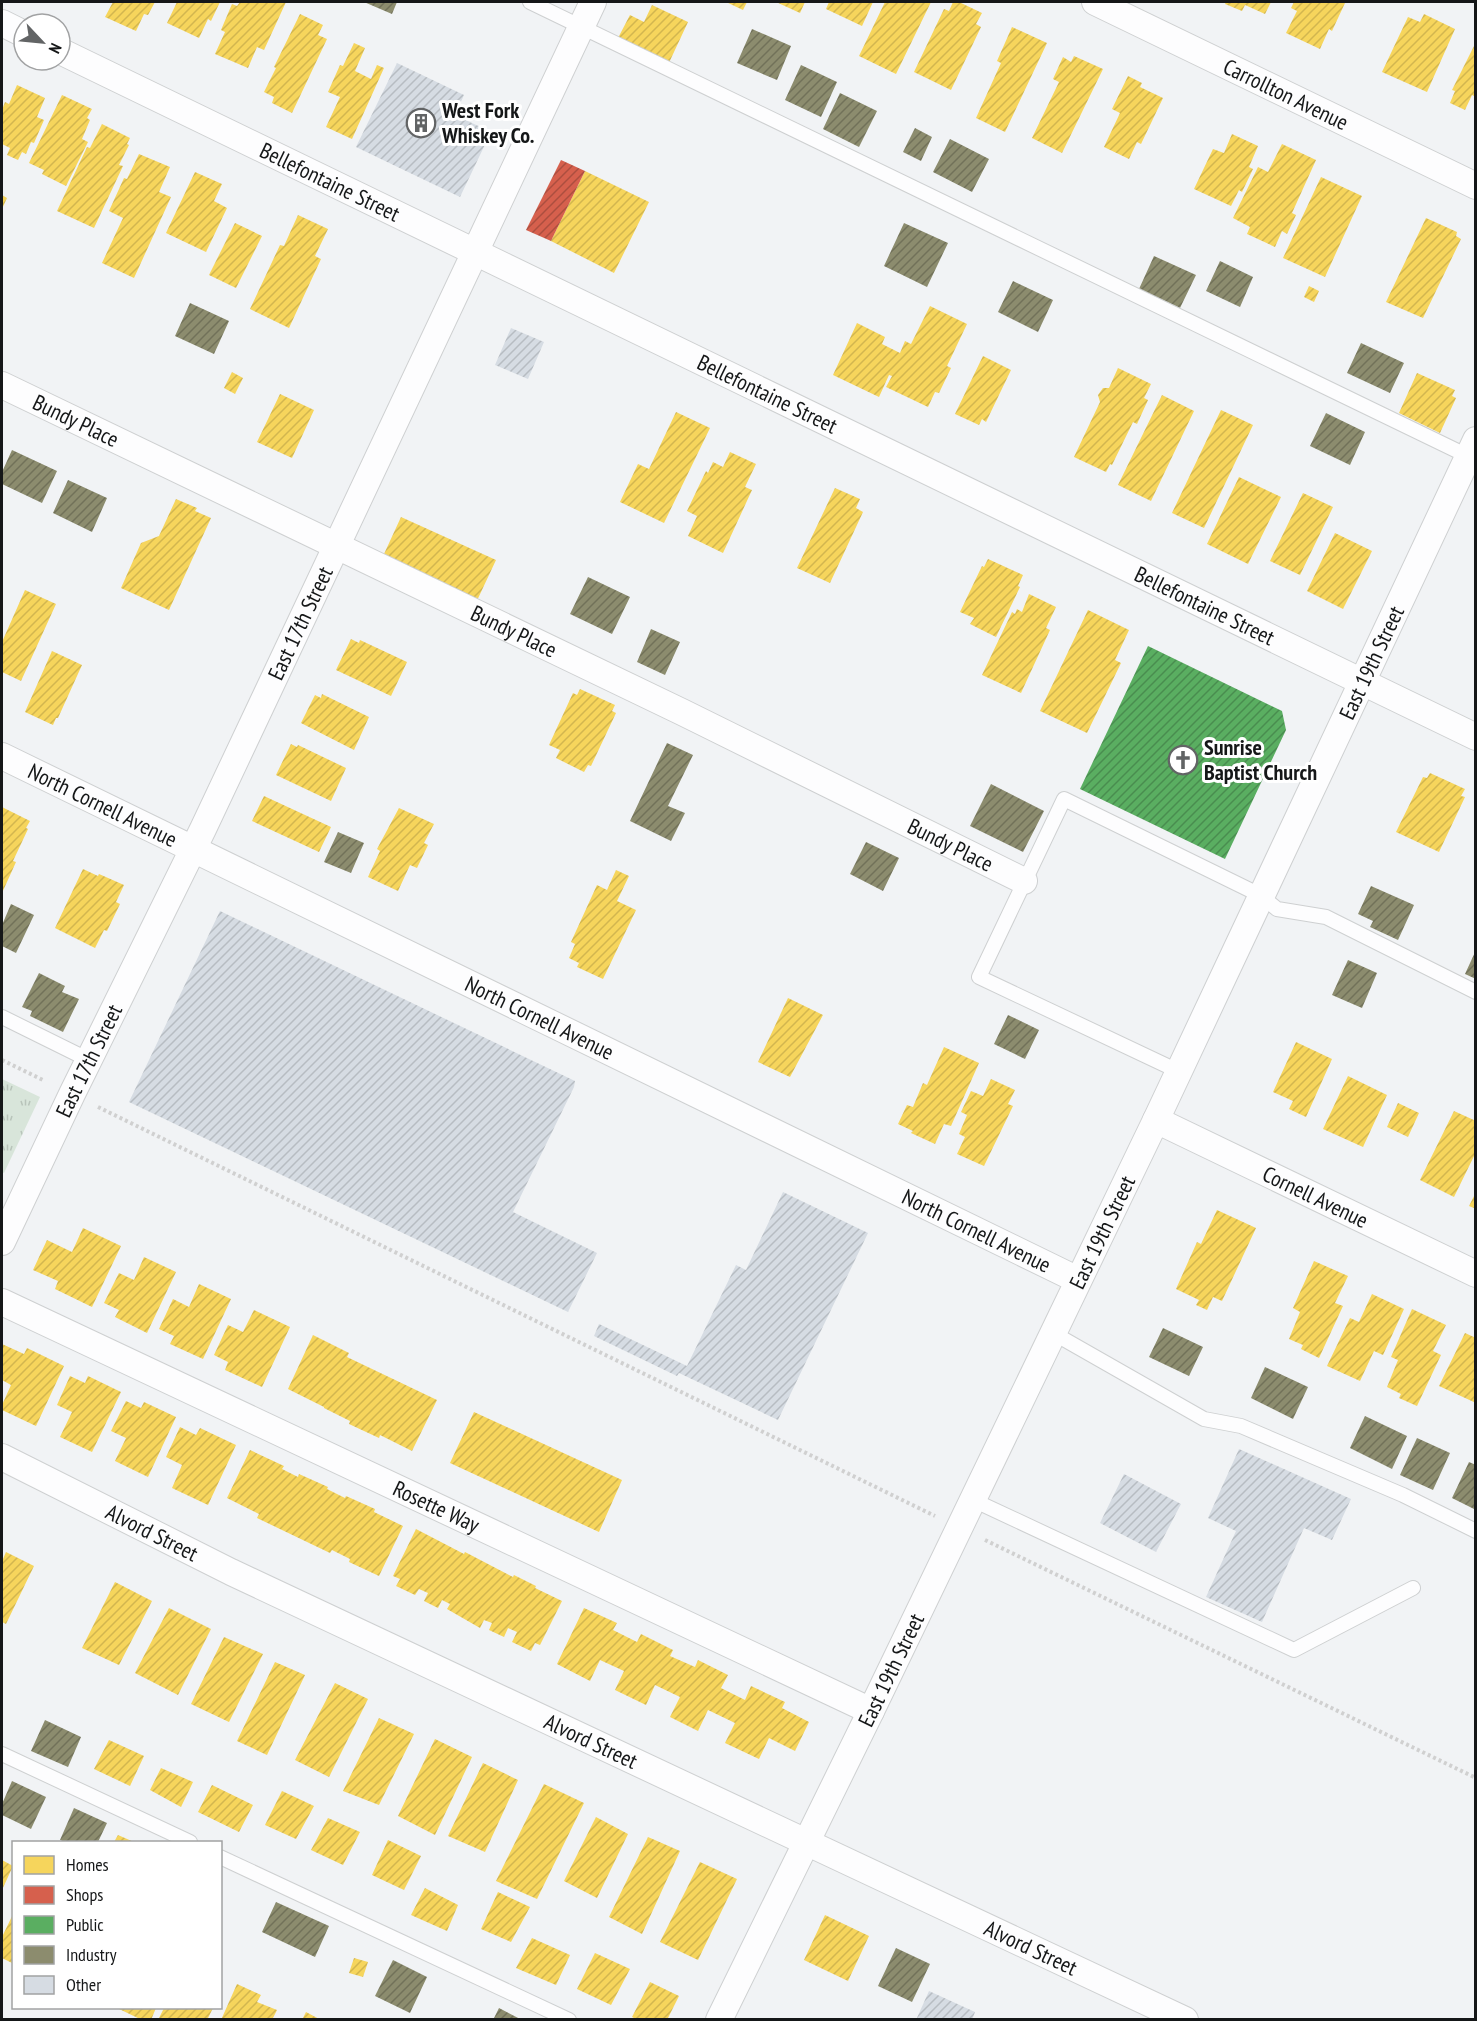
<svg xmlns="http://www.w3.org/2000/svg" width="1477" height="2021" viewBox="0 0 1477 2021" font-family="'PT Sans Narrow',sans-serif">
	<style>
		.grass { fill: url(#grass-tufts) }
		.homes { fill: url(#homes-hatch) }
		.shops { fill: url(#shops-hatch) }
		.public { fill: url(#public-hatch) }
		.industry { fill: url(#industry-hatch) }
		.building { fill: url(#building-hatch) }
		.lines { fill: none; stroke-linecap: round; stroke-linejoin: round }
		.service-casing { stroke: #ced0d1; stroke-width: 16 }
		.minor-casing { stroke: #ced0d1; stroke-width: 28 }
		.path { stroke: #d0d0d0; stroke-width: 4; stroke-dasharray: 3 3; stroke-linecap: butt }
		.service { stroke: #fdfdfe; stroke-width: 14 }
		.minor { stroke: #fdfdfe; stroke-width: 26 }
		.labels { text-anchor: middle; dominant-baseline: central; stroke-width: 6; stroke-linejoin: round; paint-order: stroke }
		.street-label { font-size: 22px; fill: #151718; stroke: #fff }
		.poi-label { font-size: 22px; font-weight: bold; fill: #151718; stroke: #fff; text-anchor: start }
	</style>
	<defs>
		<pattern id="grass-tufts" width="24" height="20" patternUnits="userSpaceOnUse" patternTransform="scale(1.5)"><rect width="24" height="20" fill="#d8e5da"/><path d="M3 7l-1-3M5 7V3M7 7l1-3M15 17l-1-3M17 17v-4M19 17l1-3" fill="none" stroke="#b8c4ba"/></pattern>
		<pattern id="homes-hatch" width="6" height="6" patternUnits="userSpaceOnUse" patternTransform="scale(1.5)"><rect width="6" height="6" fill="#f6d55c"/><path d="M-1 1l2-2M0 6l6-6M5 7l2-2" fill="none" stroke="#d2b64f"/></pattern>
		<pattern id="shops-hatch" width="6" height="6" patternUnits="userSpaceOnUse" patternTransform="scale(1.5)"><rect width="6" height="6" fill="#d6604d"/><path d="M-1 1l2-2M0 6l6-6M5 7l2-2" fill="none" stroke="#ac4e3f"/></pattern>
		<pattern id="public-hatch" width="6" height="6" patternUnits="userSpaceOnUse" patternTransform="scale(1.5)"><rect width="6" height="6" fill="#5aae61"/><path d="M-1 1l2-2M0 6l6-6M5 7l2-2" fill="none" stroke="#498d4f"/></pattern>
		<pattern id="industry-hatch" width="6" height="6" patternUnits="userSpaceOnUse" patternTransform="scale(1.5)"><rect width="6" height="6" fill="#8c8c6e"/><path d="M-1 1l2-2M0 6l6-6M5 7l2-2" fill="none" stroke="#717159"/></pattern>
		<pattern id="building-hatch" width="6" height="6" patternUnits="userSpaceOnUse" patternTransform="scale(1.5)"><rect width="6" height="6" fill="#d6dce3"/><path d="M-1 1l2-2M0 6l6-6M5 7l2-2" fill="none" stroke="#b7bcc2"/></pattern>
	</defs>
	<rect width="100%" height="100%" fill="#f1f3f5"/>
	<path class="grass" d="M2 1079 40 1097 4 1173 2 1172Z"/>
	<path class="homes" d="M113 2H155L148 15 144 14 136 31 105 17Z
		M177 2H220L211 21 208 19 199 38 167 23Z
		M240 2H286L264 50 257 47 248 68 215 54 225 32 221 30 232 4 237 6Z
		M726 2H747L743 10Z
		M776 2H805L800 13Z
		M829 2H873L862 26 826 9Z
		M885 2H931L896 74 859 56Z
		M953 2H959L982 13 976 24 981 27 951 90 914 72 944 9 949 11Z
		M1226 2H1271L1265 14 1245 5 1242 11 1225 4Z
		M1294 2H1340L1345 3 1332 31 1329 29 1320 49 1286 33 1297 11 1291 8Z
		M652 5 688 22 667 67 618 38 630 15 644 22Z
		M300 14 323 25 318 35 327 39 292 113 272 103 274 97 264 92 276 68 274 67Z
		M1424 14 1455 29 1427 92 1382 72 1408 17 1420 22Z
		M1012 27 1047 43 1005 132 976 118 1001 63 997 61Z
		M1476 42V97L1472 95 1465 110 1450 103 1455 91 1452 90Z
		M354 43 365 48 355 71 371 79 377 65 384 68 352 139 326 127 340 97 328 92 340 65 343 66Z
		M1074 56 1103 69 1062 153 1032 138 1059 82 1053 79 1063 57 1071 62Z
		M1128 76 1142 83 1140 87 1163 98 1141 144 1137 142 1129 159 1104 147 1120 113 1112 109Z
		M17 85 45 98 37 117 44 120 34 143 31 142 26 154 22 152 18 160 7 155 10 148 2 144V110L5 102 9 104Z
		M62 95 92 109 87 118 90 120 82 139 88 142 66 186 42 174 44 170 29 163Z
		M102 124 130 138 127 144 129 145 119 165 123 166 94 228 57 211 87 147 90 148Z
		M1232 134 1258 146 1249 167 1253 169 1242 192 1239 190 1231 206 1194 189 1213 149 1224 153Z
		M1282 144 1316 160 1292 213 1296 215 1287 234 1282 231 1275 247 1247 234 1250 227 1233 218 1258 167 1268 172Z
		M139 154 170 167 159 192 171 197 134 278 102 263 123 218 109 211 124 178 127 179Z
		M585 171 649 202 614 273 551 241Z
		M195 172 222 184 214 201 227 208 206 252 166 233Z
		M1321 177 1362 196 1325 277 1283 258Z
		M2 195 7 198 2 209Z
		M298 215 328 229 315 256 321 259 289 328 250 309 280 245 284 246Z
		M1426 218 1457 232 1456 236 1461 239 1423 318 1386 302Z
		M235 223 262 236 236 288 209 275Z
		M1309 286 1319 291 1314 302 1304 297Z
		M930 306 967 324 947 366 951 368 939 393 935 392 928 407 886 387 892 376 889 375 879 397 833 375 857 323 885 337 882 344 900 353 905 341 911 344Z
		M983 356 1011 370 986 422 982 419 979 425 955 414Z
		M1118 368 1151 384 1144 398 1148 400 1137 424 1133 422 1112 465 1110 464 1106 472 1074 457 1100 402 1098 395 1103 388H1109Z
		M232 372 243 378 235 394 224 388Z
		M1417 373 1455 390 1452 396 1456 398 1440 433 1399 413Z
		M280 394 314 410 292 458 257 442Z
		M1162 395 1194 411 1151 501 1118 485Z
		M1221 410 1253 425 1204 528 1172 513Z
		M676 412 710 428 664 523 620 502 638 464 649 469Z
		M730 452 756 464 745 487 752 490 723 553 688 536 697 516 687 511 706 471 708 473 713 462 723 467Z
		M1239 477 1281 497 1248 564 1207 544Z
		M835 488 860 499 856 508 863 512 830 583 797 568Z
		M1303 493 1333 507 1300 575 1270 561Z
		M176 499 197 508 195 511 211 518 169 610 121 588 141 543 159 536Z
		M401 517 496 560 474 607 409 578 413 568 384 554Z
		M1335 533 1372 551 1343 609 1307 591Z
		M988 559 1023 575 1018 586 1020 587 996 637 970 624 974 618 960 612 982 566 984 567Z
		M25 590 56 604 21 681 2 672V642Z
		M1029 594 1056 607 1046 628 1050 630 1021 693 982 675 1012 612 1015 614 1017 609 1022 612Z
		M1088 610 1129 630 1115 660 1121 663 1087 733 1040 711Z
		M351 639 359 643 360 640 407 662 391 696 336 670Z
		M52 651 82 665 58 718H56L53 725 25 712Z
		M580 689 615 705 612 711 616 713 591 766 588 765 584 772 556 758 560 750 549 745 573 693 577 695Z
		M322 694 369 717 354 750 301 723 315 695 321 698Z
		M291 744 297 747 298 745 346 768 331 801 276 775Z
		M1430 773 1465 789 1461 796 1465 797 1439 852 1396 832 1423 777 1427 778Z
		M264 796 331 827 319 852 252 821Z
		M2 807 30 821 26 828 28 829 13 861 16 862 2 893Z
		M399 808 434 824 424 843 428 845 417 868 410 865 398 891 368 877 380 851 377 849Z
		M83 869 98 876 99 874 124 885 116 902 120 904 107 931 104 930 95 948 55 928Z
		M616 870 629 876 617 901 636 910 603 979 577 967 579 963 569 958 575 944 571 942 597 885 607 890Z
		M788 998 823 1015 790 1077 758 1062Z
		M1296 1042 1332 1059 1306 1117 1289 1109 1293 1101 1273 1092Z
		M944 1047 979 1063 951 1126 944 1124 935 1144 911 1133 913 1131 898 1124 907 1105 913 1107 923 1083 927 1085Z
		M1348 1076 1387 1095 1363 1147 1323 1129Z
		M991 1079 1015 1090 1008 1104 1013 1106 984 1166 957 1154 965 1137 959 1134 967 1115 961 1112 971 1091 983 1096Z
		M1398 1103 1419 1113 1408 1137 1387 1127Z
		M1454 1111 1476 1121V1152L1454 1197 1420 1180Z
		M1476 1192V1209L1469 1206Z
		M1217 1210 1256 1228 1222 1301 1213 1297 1207 1310 1196 1305 1199 1300 1176 1289 1197 1242 1201 1244Z
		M83 1228 121 1246 92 1307 55 1289 58 1281 33 1270 47 1240 72 1252Z
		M144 1257 176 1272 147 1333 115 1317 119 1310 104 1303 119 1273 134 1280Z
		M1314 1261 1348 1276 1335 1303 1343 1306 1319 1358 1301 1349 1303 1345 1289 1339 1300 1312 1293 1308Z
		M199 1284 231 1299 203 1359 170 1344 174 1336 159 1329 173 1299 189 1307Z
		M1372 1294 1404 1309 1383 1355 1374 1351 1360 1381 1327 1366 1350 1318 1359 1322Z
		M1412 1309 1446 1325 1433 1351 1441 1355 1417 1406 1399 1398 1401 1394 1387 1387 1398 1360 1391 1357Z
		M254 1310 290 1327 262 1387 225 1370 228 1362 214 1355 228 1325 243 1332Z
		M1465 1333 1476 1338V1403L1439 1386Z
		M313 1335 349 1353 347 1357 437 1400 412 1451 380 1435 379 1438 349 1424 350 1421 324 1408V1407L288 1389Z
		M2 1344 24 1354 27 1348 64 1366 36 1426 2 1410V1405L11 1385 2 1380Z
		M70 1376 85 1383 88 1376 121 1392 92 1452 60 1437 72 1412 57 1405Z
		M126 1401 141 1408 144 1402 176 1417 148 1477 115 1461 126 1438 111 1431Z
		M474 1412 622 1480 599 1532 450 1463Z
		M180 1427 196 1435 200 1428 236 1445 208 1505 172 1488 182 1465 166 1457Z
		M250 1450 284 1466 282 1469 298 1477 299 1474 328 1487 327 1489 345 1498 346 1496 375 1509 374 1512 403 1526 379 1576 349 1562 350 1559 332 1550 330 1553 257 1518 259 1514 227 1498Z
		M416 1529 464 1554 465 1552 513 1577 514 1575 536 1586 535 1588 562 1601 540 1645 535 1643 531 1651 512 1642 517 1632 508 1628 504 1637 489 1630 492 1623 484 1620 480 1628 447 1609 450 1604 442 1600 438 1608 424 1601 428 1593 419 1589 415 1595 396 1586 400 1579 393 1576Z
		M6 1552 34 1566 6 1624 2 1622V1558L3 1559Z
		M115 1582 152 1601 119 1665 82 1648Z
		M169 1608 211 1629 178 1695 135 1673Z
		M584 1608 617 1623 613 1630 637 1642 641 1634 673 1650 670 1656 695 1667 698 1660 728 1675 721 1688 745 1700 751 1686 785 1702 782 1708 809 1722 795 1751 769 1738 759 1759 725 1743 735 1723 708 1710 698 1731 670 1717 680 1697 655 1685 646 1705 615 1690 624 1671 600 1660 590 1681 557 1664Z
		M224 1637 263 1654 229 1722 191 1704Z
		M275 1662 305 1675 267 1755 237 1741Z
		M335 1683 368 1699 329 1777 295 1760Z
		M379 1718 414 1734 379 1805 343 1791Z
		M435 1739 472 1757 435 1835 398 1816Z
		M109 1740 144 1756 130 1786 94 1769Z
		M483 1763 518 1780 485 1852 448 1836Z
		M161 1768 193 1782 181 1807 150 1790Z
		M544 1784 584 1803 537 1899 496 1881Z
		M212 1785 253 1805 239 1832 198 1812Z
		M282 1791 314 1806 296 1839 265 1825Z
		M596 1817 628 1834 597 1898 564 1881Z
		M328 1818 360 1832 343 1865 311 1850Z
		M118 1835 134 1842H114Z
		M648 1837 680 1851 642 1934 609 1917Z
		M388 1840 421 1856 404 1890 372 1875Z
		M2 1860 13 1866 2 1890Z
		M700 1862 737 1879 698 1960 660 1942Z
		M425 1888 458 1905 447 1931 411 1915Z
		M498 1892 530 1907 511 1942 481 1929Z
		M14 1912V1964L2 1958V1937Z
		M825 1915 869 1936 848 1981 804 1960Z
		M532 1938 570 1955 556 1985 516 1968Z
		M595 1953 630 1969 611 2005 577 1989Z
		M354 1958 368 1962 363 1977 349 1973Z
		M650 1982 679 1996 667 2020H638L632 2017Z
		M237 1984 261 1995 257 2002 277 2010 272 2020H221Z
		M117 2008H156L151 2020H142Z
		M164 2008H213L207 2020H158Z
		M306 2012 321 2020H302Z"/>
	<path class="shops" d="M561 160 585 171 551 241 526 230Z"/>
	<path class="public" d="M1148 646 1282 711 1286 730 1225 859 1080 789Z"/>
	<path class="industry" d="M364 2H397L392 14Z
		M752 29 791 46 777 80 737 63Z
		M801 65 837 82 821 117 785 100Z
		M840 93 877 111 859 147 823 129Z
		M915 128 932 137 921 161 903 152Z
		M950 139 989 159 972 192 933 172Z
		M904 223 948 243 927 287 884 266Z
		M1154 256 1196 275 1180 308 1139 289Z
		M1220 261 1253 277 1240 307 1206 291Z
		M1013 281 1053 300 1038 332 998 312Z
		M190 303 229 321 214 354 175 336Z
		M1361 343 1404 363 1390 393 1347 373Z
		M1326 413 1365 432 1350 465 1310 446Z
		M12 450 57 471 42 503 2 484V472Z
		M68 480 107 498 92 532 53 513Z
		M588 577 630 597 612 634 570 614Z
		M651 629 680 642 665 675 637 662Z
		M667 743 693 755 668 806 685 813 671 841 630 821Z
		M991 784 1044 811 1023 852 970 826Z
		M338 832 364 843 351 873 324 862Z
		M866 842 899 858 883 891 850 874Z
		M1371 886 1414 905 1398 940 1370 927 1373 921 1358 914Z
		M11 904 34 915 16 953 2 946V925Z
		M1476 950V979L1465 974Z
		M1348 960 1377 973 1362 1008 1332 995Z
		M39 973 65 986 62 992 79 999 63 1032 30 1016 32 1011 22 1007Z
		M1008 1015 1039 1030 1025 1059 994 1044Z
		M1163 1328 1203 1347 1189 1376 1149 1357Z
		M1265 1367 1308 1387 1293 1419 1251 1398Z
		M1365 1416 1407 1436 1392 1469 1350 1448Z
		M1417 1438 1450 1453 1433 1490 1400 1475Z
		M1469 1462 1476 1465V1510L1452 1498Z
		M45 1720 81 1737 68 1767 31 1751Z
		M12 1781 46 1797 31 1829 2 1815V1804Z
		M74 1808 107 1823 98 1842H65L60 1840Z
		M276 1902 329 1926 315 1957 262 1932Z
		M896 1948 930 1964 912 2002 878 1986Z
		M393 1960 427 1977 410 2013 375 1996Z
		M499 2008 522 2020H493Z"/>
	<path class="building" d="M397 63 464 95 455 115 491 132 460 197 356 147Z
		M511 328 544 342 528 379 495 365Z
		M220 911 575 1081 574 1087 513 1212 597 1253 568 1312 129 1102Z
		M783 1192 868 1233 778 1420 679 1373 677 1376 594 1336 599 1324 687 1366 736 1265 746 1270Z
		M1239 1449 1351 1499 1332 1540 1304 1528 1262 1622 1206 1597 1236 1531 1208 1518Z
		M1124 1474 1181 1504 1156 1552 1100 1523Z
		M929 1991 975 2012 972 2020H916Z"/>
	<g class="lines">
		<g class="service-casing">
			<path id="service" d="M530 2 1474 459
				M2 1017 89 1060
				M1178 1071 979 977 1064 799 1260 895 1277 909 1326 917 1476 992
				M1053 1333 1204 1419 1241 1426 1403 1495 1476 1531
				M973 1500 1294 1650 1413 1588
				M2 1754 190 1842
				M220 1857 569 2020"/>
		</g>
		<g class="minor-casing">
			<g id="minor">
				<path id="s1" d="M1095 2 1476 186"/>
				<path d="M2 23 24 34"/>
				<path id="s2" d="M60 51 1476 737"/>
				<path id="s3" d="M2 385 682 712 1024 881"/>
				<path id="s4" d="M2 756 1078 1280"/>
				<path id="s5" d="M1156 1120 1476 1274"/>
				<path id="s6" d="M2 1242 72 1094 203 829 593 2"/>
				<path id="s7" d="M2 1302 871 1711"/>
				<path id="s8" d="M2 1457 231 1572 1185 2020"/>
				<path id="s9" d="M719 2020 871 1711 1156 1120 1476 440"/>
			</g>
		</g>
		<path class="path" d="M2 1060 45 1081
			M98 1107 935 1516
			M985 1540 1476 1778"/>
		<use href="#service" class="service"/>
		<use href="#minor" class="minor"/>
	</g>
	<defs>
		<g id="building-ring" transform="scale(1.5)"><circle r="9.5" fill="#fff" stroke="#626465" stroke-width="1.5"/><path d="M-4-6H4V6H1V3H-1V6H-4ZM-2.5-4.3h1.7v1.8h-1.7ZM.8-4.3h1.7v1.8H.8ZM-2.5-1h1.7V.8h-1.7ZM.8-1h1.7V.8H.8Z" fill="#626465"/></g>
		<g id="church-ring" transform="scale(1.5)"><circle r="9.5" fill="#fff" stroke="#626465" stroke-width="1.5"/><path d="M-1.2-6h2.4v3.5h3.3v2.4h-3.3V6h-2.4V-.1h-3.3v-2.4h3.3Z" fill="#626465"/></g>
	</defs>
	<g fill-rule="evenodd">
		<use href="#building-ring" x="421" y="123"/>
		<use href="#church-ring" x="1183" y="760"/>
	</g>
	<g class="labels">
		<g class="street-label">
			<text stroke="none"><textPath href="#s1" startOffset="212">Carrollton Avenue</textPath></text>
			<text stroke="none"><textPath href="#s2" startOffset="300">Bellefontaine Street</textPath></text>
			<text stroke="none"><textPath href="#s2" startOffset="786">Bellefontaine Street</textPath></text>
			<text stroke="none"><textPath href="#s3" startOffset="82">Bundy Place</textPath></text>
			<text stroke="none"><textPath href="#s2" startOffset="1272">Bellefontaine Street</textPath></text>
			<text stroke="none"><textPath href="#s6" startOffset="687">East 17th Street</textPath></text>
			<text stroke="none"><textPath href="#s3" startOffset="568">Bundy Place</textPath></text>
			<text stroke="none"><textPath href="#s9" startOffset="1506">East 19th Street</textPath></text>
			<text stroke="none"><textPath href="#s4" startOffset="112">North Cornell Avenue</textPath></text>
			<text stroke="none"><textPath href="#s3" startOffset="1054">Bundy Place</textPath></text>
			<text stroke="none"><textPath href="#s4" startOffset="598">North Cornell Avenue</textPath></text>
			<text stroke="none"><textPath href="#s6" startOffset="201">East 17th Street</textPath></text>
			<text stroke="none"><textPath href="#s5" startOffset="177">Cornell Avenue</textPath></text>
			<text stroke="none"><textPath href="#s4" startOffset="1084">North Cornell Avenue</textPath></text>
			<text stroke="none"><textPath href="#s9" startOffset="876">East 19th Street</textPath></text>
			<text stroke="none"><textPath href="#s7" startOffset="480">Rosette Way</textPath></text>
			<text stroke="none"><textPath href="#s8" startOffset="168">Alvord Street</textPath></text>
			<text stroke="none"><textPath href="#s9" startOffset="390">East 19th Street</textPath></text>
			<text stroke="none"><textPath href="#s8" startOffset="654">Alvord Street</textPath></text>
			<text stroke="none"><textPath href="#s8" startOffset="1140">Alvord Street</textPath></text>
		</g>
		<g class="poi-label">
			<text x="442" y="110">West Fork<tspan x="442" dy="25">Whiskey Co.</tspan></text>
			<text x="1204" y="747">Sunrise<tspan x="1204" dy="25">Baptist Church</tspan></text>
		</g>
	</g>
	<rect width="1477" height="2021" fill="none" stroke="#151718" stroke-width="6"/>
	<rect x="12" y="1841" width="210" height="168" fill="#ffffff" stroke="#a1a2a3" stroke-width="1.5"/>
	<rect x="24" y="1856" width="30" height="18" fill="#f6d55c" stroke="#a1a2a3" stroke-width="1.5"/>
	<text x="66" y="1871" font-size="18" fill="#151718">Homes</text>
	<rect x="24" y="1886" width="30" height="18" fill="#d6604d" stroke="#a1a2a3" stroke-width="1.5"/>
	<text x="66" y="1901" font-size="18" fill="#151718">Shops</text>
	<rect x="24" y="1916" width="30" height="18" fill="#5aae61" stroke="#a1a2a3" stroke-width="1.5"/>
	<text x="66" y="1931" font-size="18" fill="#151718">Public</text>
	<rect x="24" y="1946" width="30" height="18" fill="#8c8c6e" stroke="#a1a2a3" stroke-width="1.5"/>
	<text x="66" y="1961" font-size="18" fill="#151718">Industry</text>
	<rect x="24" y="1976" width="30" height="18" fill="#d6dce3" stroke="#a1a2a3" stroke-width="1.5"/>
	<text x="66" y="1991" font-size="18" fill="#151718">Other</text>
	<g transform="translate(42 42) rotate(116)"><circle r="28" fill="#ffffff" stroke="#a1a2a3" stroke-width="1.5"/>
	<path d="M0-4.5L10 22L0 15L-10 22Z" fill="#626465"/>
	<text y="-9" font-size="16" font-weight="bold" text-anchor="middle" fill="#151718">N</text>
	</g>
</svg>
